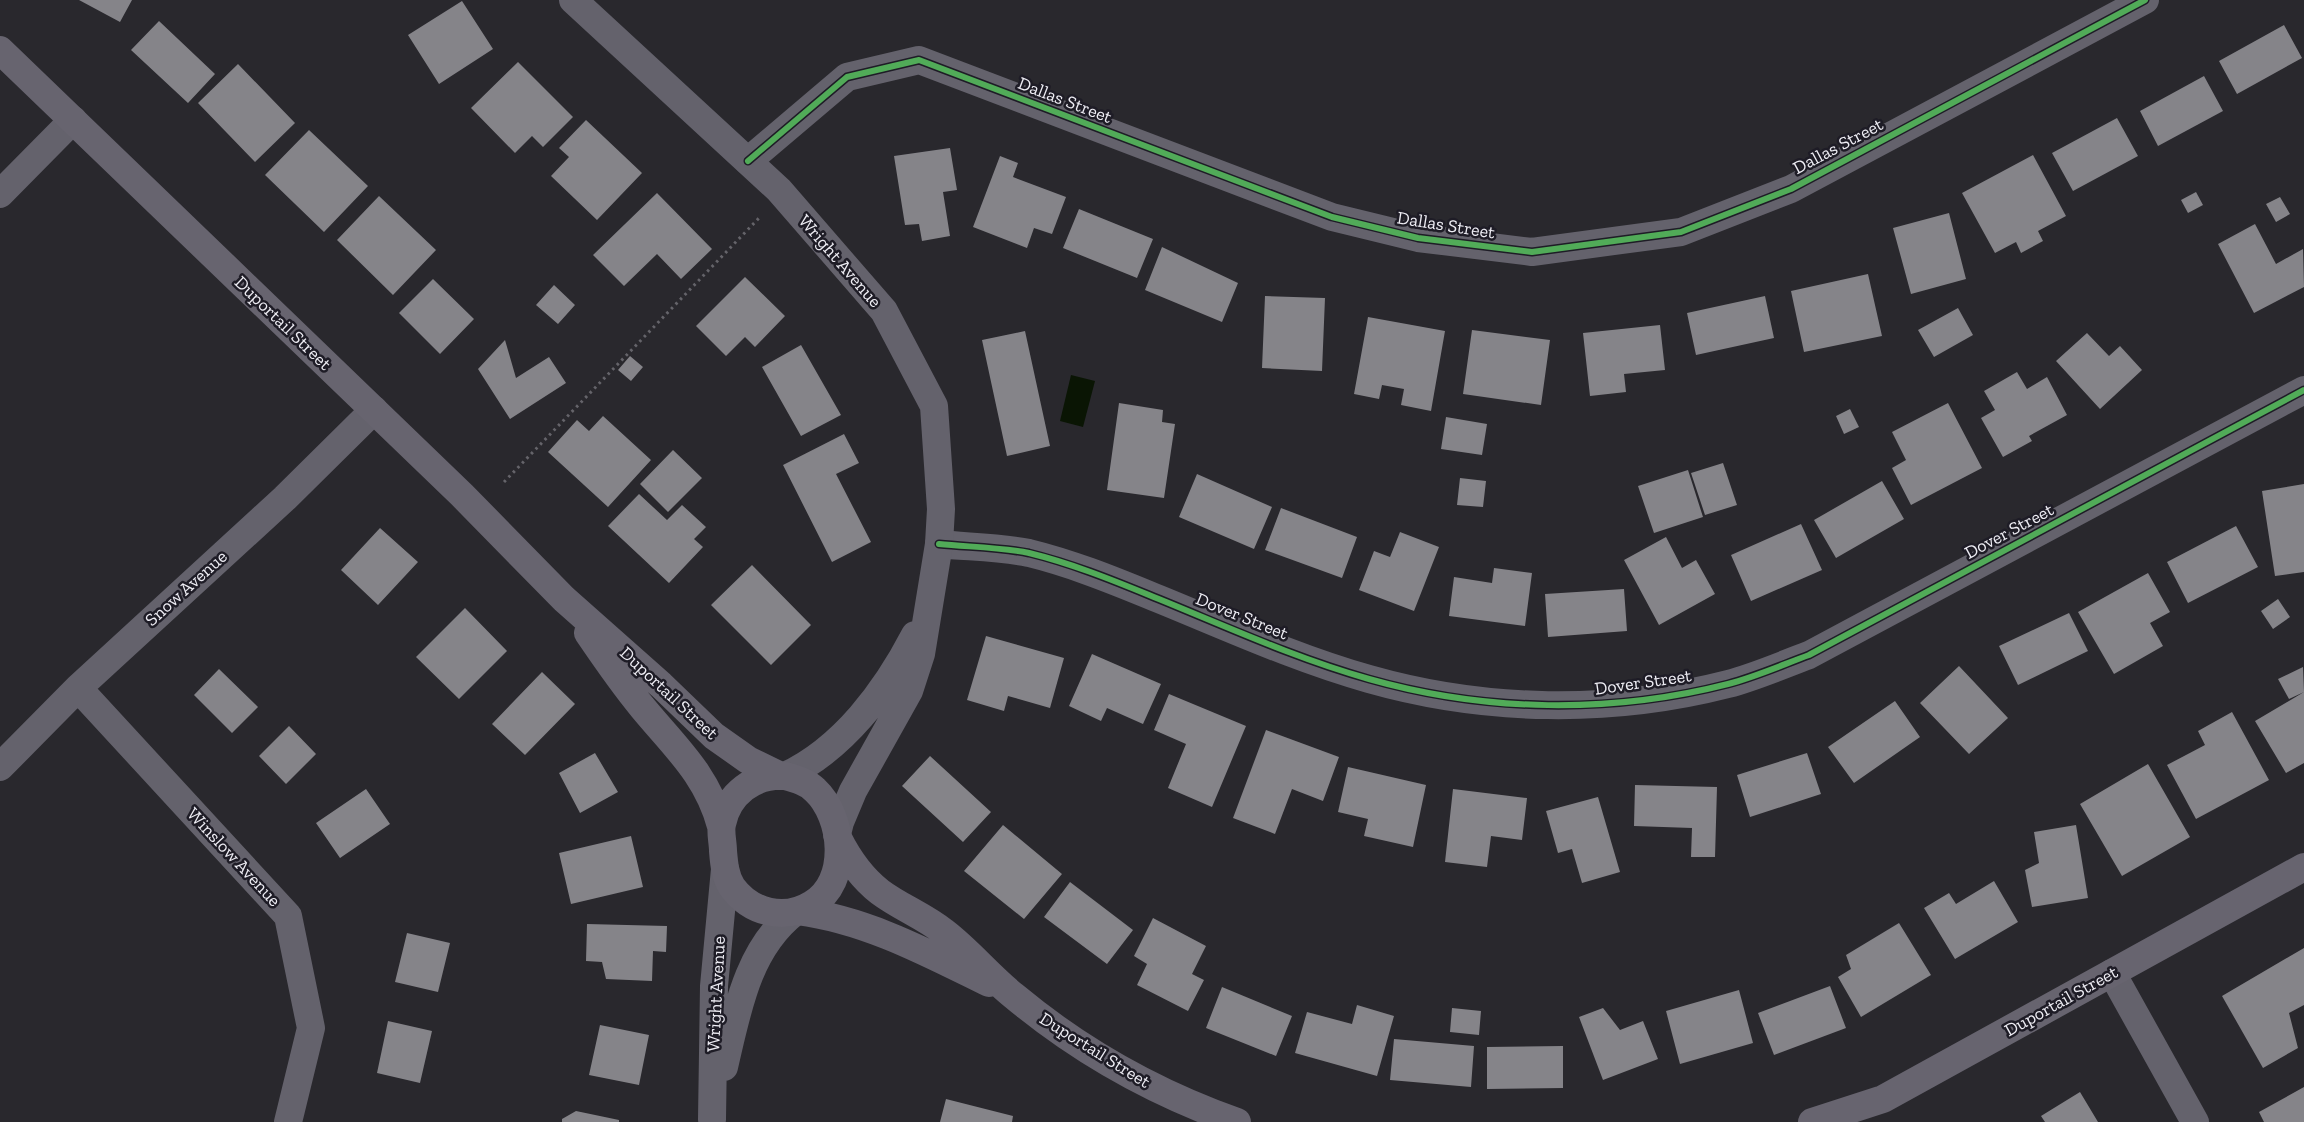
<svg xmlns="http://www.w3.org/2000/svg" width="2304" height="1122" viewBox="0 0 2304 1122" font-family="'Zilla Slab',serif">
	<style>
		.water { fill: #0a1504 }
		.building { fill: #858489 }
		.lines { fill: none; stroke-linecap: round; stroke-linejoin: round }
		.path { stroke: #65646a; stroke-width: 3; stroke-dasharray: 2.5 4; stroke-linecap: butt }
		.minor { stroke: #64626c; stroke-width: 28 }
		.tertiary { stroke: #64626c; stroke-width: 28 }
		.secondary { stroke: #67646f; stroke-width: 28 }
		.cycleway-casing { stroke: #1e1c26; stroke-width: 9 }
		.cycleway { stroke: #51ab58; stroke-width: 6 }
		.labels { text-anchor: middle; dominant-baseline: central; stroke-width: 5; stroke-linejoin: round; paint-order: stroke }
		.street-label { font-size: 18px; fill: #eeedf4; stroke: #1e1c26 }
	</style>
	<rect width="100%" height="100%" fill="#29282d"/>
	<path class="water" d="M1071 375 1095 381 1083 427 1060 421Z"/>
	<path class="building" d="M79 0H132L120 22Z
		M462 1 493 49 439 84 408 35Z
		M159 21 215 74 188 103 131 50Z
		M2284 25 2302 58 2237 94 2219 61Z
		M518 62 573 117 543 147 532 136 515 153 471 108Z
		M238 64 295 123 255 162 198 103Z
		M2204 76 2223 111 2158 146 2140 111Z
		M2117 118 2138 156 2073 191 2052 153Z
		M586 120 642 173 597 220 551 176 569 157 559 148Z
		M309 130 368 186 324 232 265 175Z
		M950 148 957 190 943 192 950 236 922 241 919 224 905 225 894 156Z
		M2033 155 2066 216 2038 231 2043 241 2021 253 2016 242 1995 253 1962 193Z
		M1000 156 1018 163 1013 177 1066 197 1052 234 1034 228 1027 248 973 227Z
		M2196 192 2203 205 2188 213 2181 200Z
		M657 193 712 249 681 279 657 254 624 286 593 255Z
		M379 196 436 250 393 295 337 240Z
		M2280 197 2290 214 2276 222 2266 204Z
		M1079 209 1153 239 1137 278 1063 248Z
		M1949 213 1966 279 1911 294 1893 228Z
		M2255 224 2276 264 2303 249 2304 287 2254 313 2218 244Z
		M1162 247 1238 283 1222 322 1145 290Z
		M1868 274 1882 336 1804 352 1791 291Z
		M745 277 785 316 755 347 745 337 726 356 696 326Z
		M433 279 474 319 440 354 399 313Z
		M554 285 575 305 558 324 536 305Z
		M1265 296 1325 298 1322 371 1262 368Z
		M1765 296 1774 338 1696 355 1687 313Z
		M1958 308 1973 335 1934 357 1918 330Z
		M1368 317 1445 331 1431 411 1401 405 1404 389 1382 385 1379 399 1354 394Z
		M1660 325 1665 370 1624 374 1626 392 1590 396 1583 333Z
		M1472 330 1550 340 1541 405 1463 394Z
		M1025 331 1050 446 1007 456 982 340Z
		M2087 333 2109 356 2120 346 2142 370 2100 409 2056 361Z
		M505 340 516 378 549 357 566 383 510 419 478 369Z
		M801 345 841 415 801 436 762 367Z
		M630 356 643 367 631 381 618 370Z
		M2017 372 2027 389 2047 377 2067 415 2029 436 2032 441 2003 457 1981 418 1995 410 1984 391Z
		M1119 403 1163 410 1162 422 1175 424 1164 498 1107 490Z
		M1948 403 1982 468 1911 505 1892 468 1906 460 1892 432Z
		M1850 409 1859 427 1844 434 1836 416Z
		M603 416 651 460 608 507 548 452 577 420 589 431Z
		M1446 417 1487 424 1482 455 1441 449Z
		M844 434 859 463 836 474 871 542 832 562 783 465Z
		M673 450 702 478 668 512 640 484Z
		M1723 463 1737 505 1705 515 1691 473Z
		M1688 470 1703 517 1654 533 1638 486Z
		M1197 474 1272 507 1254 549 1179 517Z
		M1460 478 1486 481 1483 507 1457 505Z
		M1882 481 1904 519 1836 558 1814 520Z
		M2304 484V572L2275 576 2262 491Z
		M639 494 667 520 682 505 706 527 694 539 703 547 669 583 608 526Z
		M1281 508 1357 537 1342 578 1265 550Z
		M1801 524 1822 570 1751 601 1731 555Z
		M2236 526 2258 567 2188 603 2167 562Z
		M380 528 418 562 378 605 341 570Z
		M1400 532 1439 547 1414 611 1359 590 1374 551 1390 557Z
		M1666 537 1682 568 1696 560 1715 594 1659 625 1624 560Z
		M752 565 811 625 771 665 711 605Z
		M1494 568 1532 573 1525 626 1449 616 1454 577 1492 583Z
		M2148 573 2170 612 2150 623 2163 646 2114 674 2078 612Z
		M1624 589 1627 631 1548 637 1545 594Z
		M2278 599 2290 617 2273 629 2261 611Z
		M465 608 507 651 459 699 416 657Z
		M2069 613 2088 651 2018 685 1999 646Z
		M986 636 1064 658 1050 708 1008 696 1004 711 967 700Z
		M1092 654 1161 684 1143 724 1107 708 1101 721 1069 706Z
		M1959 666 2008 718 1969 754 1920 703Z
		M2303 667 2304 692 2289 699 2278 679Z
		M219 669 258 707 232 733 194 695Z
		M542 672 575 704 525 755 492 724Z
		M2304 692V763L2286 773 2255 721Z
		M1169 694 1246 726 1212 807 1168 788 1186 744 1154 730Z
		M1895 701 1920 737 1854 783 1828 747Z
		M2232 712 2269 780 2196 819 2167 765 2205 745 2198 731Z
		M289 726 316 754 286 784 259 756Z
		M1266 730 1339 757 1323 801 1292 789 1275 834 1233 818Z
		M595 753 618 792 580 813 559 773Z
		M1807 753 1821 794 1750 817 1737 775Z
		M930 756 991 812 963 842 902 786Z
		M2148 764 2190 837 2122 876 2080 804Z
		M1348 767 1426 785 1413 847 1364 836 1368 819 1338 812Z
		M1635 785 1717 787 1715 857H1691L1692 828 1634 826Z
		M366 789 390 824 340 858 316 823Z
		M1453 789 1527 798 1522 840 1491 836 1487 867 1445 862Z
		M1598 797 1620 872 1582 883 1572 849 1558 853 1546 811Z
		M1003 825 1062 874 1024 919 964 871Z
		M2076 825 2088 898 2032 907 2025 870 2039 863 2034 832Z
		M631 836 643 887 571 904 559 853Z
		M1994 881 2018 922 1955 959 1924 908 1949 893 1956 904Z
		M1070 882 1133 930 1107 964 1044 917Z
		M1153 918 1206 946 1192 974 1204 980 1188 1011 1137 985 1147 964 1134 956Z
		M1899 923 1931 975 1861 1017 1838 977 1851 969 1846 955Z
		M587 924 667 926 666 952 653 951 652 981 606 979 602 962 586 961Z
		M407 933 450 943 438 992 395 982Z
		M2304 948V1005L2289 1013 2298 1048 2263 1068 2222 996Z
		M1830 986 1846 1028 1774 1055 1758 1013Z
		M1222 987 1292 1016 1276 1056 1206 1028Z
		M1739 990 1753 1043 1680 1064 1666 1011Z
		M1357 1005 1394 1016 1377 1076 1295 1053 1307 1012 1352 1024Z
		M1452 1008 1481 1011 1479 1035 1450 1032Z
		M1603 1008 1620 1030 1643 1021 1658 1059 1603 1080 1579 1017Z
		M388 1021 432 1031 420 1083 377 1073Z
		M600 1025 649 1035 639 1085 589 1075Z
		M1394 1039 1474 1046 1471 1087 1390 1080Z
		M1563 1046V1088L1487 1089V1047Z
		M2304 1087V1122H2264L2259 1112Z
		M2080 1092 2098 1122H2045L2041 1116Z
		M946 1099 1013 1116 1012 1122H940Z
		M576 1111 619 1120V1122H562V1119Z"/>
	<g class="lines">
		<path class="path" d="M504 482 760 217"/>
		<path class="minor" d="M748 161 847 77 919 60 1332 217 1418 238 1532 252 1681 232 1791 189 2145 0
			M0 194 73 120
			M939 544C968 547 1000 547 1029 553 1070 563 1110 579 1149 595 1221 624 1294 658 1369 679 1485 712 1611 714 1728 684 1755 677 1782 665 1809 655L2304 390
			M78 688 288 916 311 1028 288 1122
			M0 767 78 688 285 498 374 410
			M2112 973 2195 1122"/>
		<path class="tertiary" d="M573 0 779 190 884 311 934 406 941 509 939 544 921 654 909 691 853 791 840 822 837 834
			M785 776C843 749 886 691 915 635
			M724 1067C737 1012 747 949 795 912
			M712 1119 714 986 725 869"/>
		<path class="secondary" d="M0 50 462 495 564 599 661 685 714 736 748 760 781 776
			M588 633C605 658 622 683 642 707 674 746 707 774 721 826
			M785 776C796 779 807 782 815 790 844 817 850 882 812 904 785 921 751 913 732 887 725 876 724 863 723 851 723 842 720 832 722 824 728 794 754 774 785 776Z
			M838 838C848 858 862 878 880 892 900 907 924 916 944 932 969 951 989 976 1014 996 1080 1051 1155 1093 1237 1122
			M798 911C867 920 928 953 989 983
			M1812 1122 1883 1099 2304 867"/>
		<g class="cycleway-casing">
			<path id="cycleway" d="M748 161 847 77 919 60 1332 217 1418 238 1532 252 1681 232 1791 189 2145 0
				M939 544C968 547 1000 547 1029 553 1070 563 1110 579 1149 595 1221 624 1294 658 1369 679 1485 712 1611 714 1728 684 1755 677 1782 665 1809 655L2304 390"/>
		</g>
		<use href="#cycleway" class="cycleway"/>
	</g>
	<g class="labels">
		<g class="street-label">
			<text transform="translate(1065 100) rotate(21)">Dallas Street</text>
			<text transform="translate(1838 146) rotate(-28)">Dallas Street</text>
			<text transform="translate(1446 225) rotate(9)">Dallas Street</text>
			<text transform="translate(840 261) rotate(49)">Wright Avenue</text>
			<text transform="translate(283 323) rotate(44)">Duportail Street</text>
			<text transform="translate(2009 531) rotate(-28)">Dover Street</text>
			<text transform="translate(186 588) rotate(-42)">Snow Avenue</text>
			<text transform="translate(1242 616) rotate(22)">Dover Street</text>
			<text transform="translate(1643 682) rotate(-8)">Dover Street</text>
			<text transform="translate(669 693) rotate(43)">Duportail Street</text>
			<text transform="translate(234 857) rotate(47)">Winslow Avenue</text>
			<text transform="translate(716 994) rotate(-87)">Wright Avenue</text>
			<text transform="translate(2061 1001) rotate(-29)">Duportail Street</text>
			<text transform="translate(1095 1050) rotate(32)">Duportail Street</text>
		</g>
	</g>
</svg>
